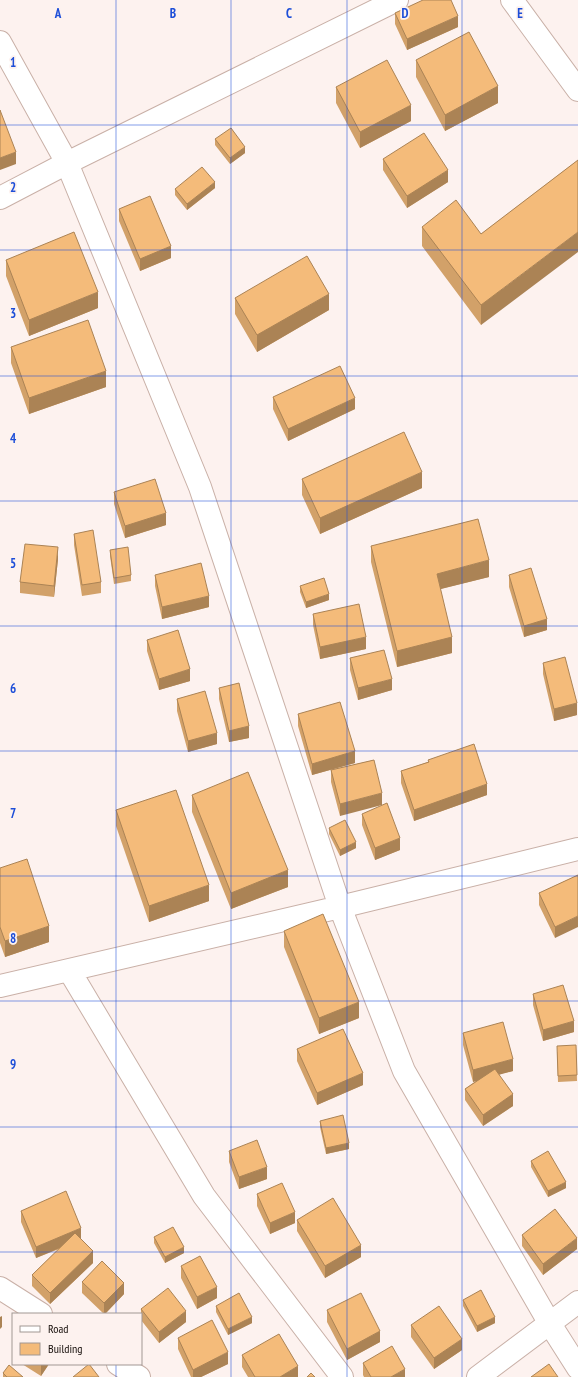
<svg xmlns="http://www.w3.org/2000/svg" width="578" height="1377" viewBox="0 0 578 1377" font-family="'PT Sans Narrow',sans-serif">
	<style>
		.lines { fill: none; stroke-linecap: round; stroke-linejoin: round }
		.minor-casing { stroke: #c9b0a7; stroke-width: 24 }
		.minor { stroke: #fff; stroke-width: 22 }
		.wall { fill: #d2a169 }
		.shaded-wall { fill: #ab8355 }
		.building { fill: #f4bb7a; stroke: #ab8355 }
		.grid { fill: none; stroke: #1d4ed8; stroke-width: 1; stroke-opacity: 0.55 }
		.grid-label { font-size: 13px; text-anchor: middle; font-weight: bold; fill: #1d4ed8; stroke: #fdf2ef; stroke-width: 3.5; stroke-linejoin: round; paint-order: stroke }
	</style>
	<rect width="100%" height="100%" fill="#fdf2ef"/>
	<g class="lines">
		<g class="minor-casing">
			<path id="minor" d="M512 0 578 90
				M0 42 67 163 200 487 340 907 404 1071 550 1324 578 1368
				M0 198 67 163 397 0
				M69 970 204 1196 342 1377
				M0 986 340 907 578 849
				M0 1288 41 1314
				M118 1364 139 1377
				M478 1377 578 1302"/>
		</g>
		<use href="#minor" class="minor"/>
	</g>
	<path class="wall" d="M395 13 458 27 407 50 395 24Z
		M416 60 498 103 445 131 416 77Z
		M336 87 411 121 360 148 336 103Z
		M215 139 245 153 230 164 215 145Z
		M383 159 448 182 407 208 383 170Z
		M578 160 481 325 422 246V227L481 234Z
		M215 188 187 210 175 195V189Z
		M119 209 171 258 140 271 119 221Z
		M6 260 98 308 29 336 6 276Z
		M235 298 329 310 257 352 235 314Z
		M11 347 106 387 29 414 11 363Z
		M273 397 355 409 288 441 273 409Z
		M302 479 422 488 320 534 302 495Z
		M114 492 166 525 125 538 114 504Z
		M74 534 101 582V593L82 596 74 545Z
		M371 546 489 577 440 589 452 653 397 667 371 562Z
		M110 550 131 575V581L114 584 110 556Z
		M58 559 54 597 20 593V582Z
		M155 575 209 607 162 619 155 586Z
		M509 575 547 630 524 637 509 587Z
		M300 586 329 600 306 608 300 592Z
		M313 614 366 649 320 659 313 625Z
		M147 640 190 681 159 690 147 651Z
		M350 658 392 690 358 700 350 670Z
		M543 663 577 715 554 721 543 674Z
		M219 688 249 738 229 742 219 699Z
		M177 699 217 744 188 752 177 711Z
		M298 714 355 763 312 775 298 726Z
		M374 760 340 816 331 782V770Z
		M428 760 487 795 414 821 401 783V771L428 762Z
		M192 795 288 887 231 909 192 812Z
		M116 810 209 901 149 922 116 826Z
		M362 814 400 850 375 860 362 825Z
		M329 828 356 848 340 856 329 834Z
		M0 868 49 942 5 957 0 943Z
		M578 875 555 938 539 905V893Z
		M284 931 359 1018 319 1034 284 947Z
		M533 994 574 1032 543 1041 533 1005Z
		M463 1033 513 1071 499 1074 513 1106 483 1126 465 1100V1089L477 1080 473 1082 463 1045Z
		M576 1045 577 1081 558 1082 557 1052Z
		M297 1049 363 1085 317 1105 297 1061Z
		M320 1121 349 1149 326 1154 320 1127Z
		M229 1151 267 1179 239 1189 229 1162Z
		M531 1161 566 1188 548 1197 531 1167Z
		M257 1194 295 1223 270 1234 257 1206Z
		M21 1211 81 1239 93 1263 50 1304 32 1286V1275L59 1249 36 1258 21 1222Z
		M297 1220 361 1257 325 1278 297 1231Z
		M522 1235 577 1249 543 1275 522 1246Z
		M154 1237 184 1253 165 1263 154 1243Z
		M181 1266 217 1298 197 1309 181 1278Z
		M82 1282 124 1294 105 1314H104L82 1293Z
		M463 1300 495 1323 477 1332 463 1306Z
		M216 1306 252 1323 228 1335 216 1312Z
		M141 1309 186 1322 159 1343 141 1320Z
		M327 1310 380 1342 347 1360 327 1322Z
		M411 1325 462 1350 434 1369 411 1337Z
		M178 1338 228 1364 201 1377H191L178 1349Z
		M242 1355 298 1377H248L242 1367Z
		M363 1363 405 1377H364L363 1375Z
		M22 1364H49L41 1376Z
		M3 1373 23 1377H3Z"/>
	<path class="shaded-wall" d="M458 16V27L407 50V39Z
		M498 86V103L445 131V115Z
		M411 105V121L360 148V132Z
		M245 147V153L230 164V158Z
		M16 152V164L0 170V158Z
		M448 170V182L407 208V196Z
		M215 182V188L187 210V204Z
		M578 232V252L481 325V305Z
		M171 246V258L140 271V259Z
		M98 292V308L29 336V320Z
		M329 294V310L257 352V335Z
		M106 371V387L29 414V398Z
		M355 398V409L288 441V429Z
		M422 472V488L320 534V518Z
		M166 513V525L125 538V526Z
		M58 547V559L54 597V586Z
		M489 560V577L437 590V574Z
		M329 594V600L306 608V602Z
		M209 596V607L162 619V607Z
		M547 619V630L524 637V626Z
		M366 637V649L320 659V647Z
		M452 637V653L397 667V651Z
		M190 669V681L159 690V679Z
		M392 679V690L358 700V688Z
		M577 703V715L554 721V709Z
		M249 726V738L229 742V731Z
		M217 733V744L188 752V741Z
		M355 751V763L312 775V764Z
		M487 784V795L414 821V810Z
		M382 793V805L340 816V804Z
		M400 838V850L375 860V848Z
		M356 842V848L340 856V850Z
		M288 870V887L231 909V893Z
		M209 885V901L149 922V906Z
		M578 916V927L555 938V927Z
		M49 926V942L5 957V941Z
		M359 1002V1018L319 1034V1018Z
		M574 1021V1032L543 1041V1030Z
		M513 1059V1071L473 1082V1070Z
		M363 1073V1085L317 1105V1093Z
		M513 1094V1106L483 1126V1115Z
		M349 1143V1149L326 1154V1148Z
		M267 1167V1179L239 1189V1177Z
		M566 1182V1188L548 1197V1191Z
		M295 1212V1223L270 1234V1223Z
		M81 1228V1239L36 1258V1247Z
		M577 1238V1249L543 1275V1264Z
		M361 1245V1257L325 1278V1266Z
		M184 1247V1253L165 1263V1257Z
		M93 1251V1263L50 1304V1293Z
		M124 1283V1294L105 1314H104V1303Z
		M217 1287V1298L197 1309V1297Z
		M186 1311V1322L159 1343V1332Z
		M2 1316V1327L0 1329V1317Z
		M252 1317V1323L228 1335V1329Z
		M495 1317V1323L477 1332V1326Z
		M380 1331V1342L347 1360V1349Z
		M462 1339V1350L434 1369V1358Z
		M228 1352V1364L201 1377H193V1370Z
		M41 1364H49L41 1376Z
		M298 1366V1377H280Z
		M405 1369V1377H391Z"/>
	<path class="building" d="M423 0H451L458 16 407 39 395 13Z
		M469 32 498 86 445 115 416 60Z
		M387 60 411 105 360 132 336 87Z
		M0 110 16 152 0 158Z
		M231 128 245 147 230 158 215 139Z
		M424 133 448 170 407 196 383 159Z
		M578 160V232L481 305 422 227 456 200 481 234Z
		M202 167 215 182 187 204 175 189Z
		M150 196 171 246 140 259 119 209Z
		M74 232 98 292 29 320 6 260Z
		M307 256 329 294 257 335 235 298Z
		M88 320 106 371 29 398 11 347Z
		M340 366 355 398 288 429 273 397Z
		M404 432 422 472 320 518 302 479Z
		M155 479 166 513 125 526 114 492Z
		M478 519 489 560 437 574 452 637 397 651 371 546Z
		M93 530 101 582 82 585 74 534Z
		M25 544 58 547 54 586 20 582Z
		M128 547 131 575 114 578 110 550Z
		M201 563 209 596 162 607 155 575Z
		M531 568 547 619 524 626 509 575Z
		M324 578 329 594 306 602 300 586Z
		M359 604 366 637 320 647 313 614Z
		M178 630 190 669 159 679 147 640Z
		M384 650 392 679 358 688 350 658Z
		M565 657 577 703 554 709 543 663Z
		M239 683 249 726 229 731 219 688Z
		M205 691 217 733 188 741 177 699Z
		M340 702 355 751 312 764 298 714Z
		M474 744 487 784 414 810 401 771 429 762 428 760Z
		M374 760 382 793 340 804 331 770Z
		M248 772 288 870 231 893 192 795Z
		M176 790 209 885 149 906 116 810Z
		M387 803 400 838 375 848 362 814Z
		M345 820 356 842 340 850 329 828Z
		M27 859 49 926 5 941 0 927V868Z
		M578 875V916L555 927 539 893Z
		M323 914 359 1002 319 1018 284 931Z
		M563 985 574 1021 543 1030 533 994Z
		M503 1022 513 1059 473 1070 463 1033Z
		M343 1029 363 1073 317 1093 297 1049Z
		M576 1045 577 1075 558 1076 557 1046Z
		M495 1069 513 1094 483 1115 465 1089Z
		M343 1115 349 1143 326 1148 320 1121Z
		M257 1140 267 1167 239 1177 229 1151Z
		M548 1151 566 1182 548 1191 531 1161Z
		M282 1183 295 1212 270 1223 257 1194Z
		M66 1191 81 1228 36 1247 21 1211Z
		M333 1198 361 1245 325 1266 297 1220Z
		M555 1209 577 1238 543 1264 522 1235Z
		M173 1227 184 1247 165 1257 154 1237Z
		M75 1233 93 1251 50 1293 32 1275Z
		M200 1256 217 1287 197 1297 181 1266Z
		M102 1261 124 1283 104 1303 82 1282Z
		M168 1288 186 1311 159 1332 141 1309Z
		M481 1290 495 1317 477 1326 463 1300Z
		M239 1293 252 1317 228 1329 216 1306Z
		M361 1293 380 1331 347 1349 327 1310Z
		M439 1306 462 1339 434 1358 411 1325Z
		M212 1320 228 1352 193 1370 178 1338Z
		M279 1334 298 1366 280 1377H255L242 1355Z
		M392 1346 405 1369 391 1377H371L363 1363Z
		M89 1364 99 1377H73Z
		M549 1364 558 1377H531Z
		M9 1365 23 1377H7L3 1373Z
		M311 1373 315 1377H307Z"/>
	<path class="grid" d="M116 0V1314M231 0V1377M347 0V1377M462 0V1377M0 125H578M0 250H578M0 376H578M0 501H578M0 626H578M0 751H578M0 876H578M0 1001H578M0 1127H578M0 1252H578M116 1364V1377"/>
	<g class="grid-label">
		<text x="58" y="18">A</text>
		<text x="173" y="18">B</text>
		<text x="289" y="18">C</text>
		<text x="405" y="18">D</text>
		<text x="520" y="18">E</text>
		<text x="13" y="67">1</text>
		<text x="13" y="192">2</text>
		<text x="13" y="318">3</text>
		<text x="13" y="443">4</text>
		<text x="13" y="568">5</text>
		<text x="13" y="693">6</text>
		<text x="13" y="818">7</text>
		<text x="13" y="943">8</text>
		<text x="13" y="1069">9</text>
	</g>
	<rect x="12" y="1313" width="130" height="52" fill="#fdf2ef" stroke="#a19793"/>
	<rect x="20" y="1326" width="20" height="6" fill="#ffffff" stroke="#a19793"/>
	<text x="48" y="1333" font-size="12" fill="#160e0a">Road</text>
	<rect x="20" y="1343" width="20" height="12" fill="#f4bb7a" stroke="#a19793"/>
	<text x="48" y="1353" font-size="12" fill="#160e0a">Building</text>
</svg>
